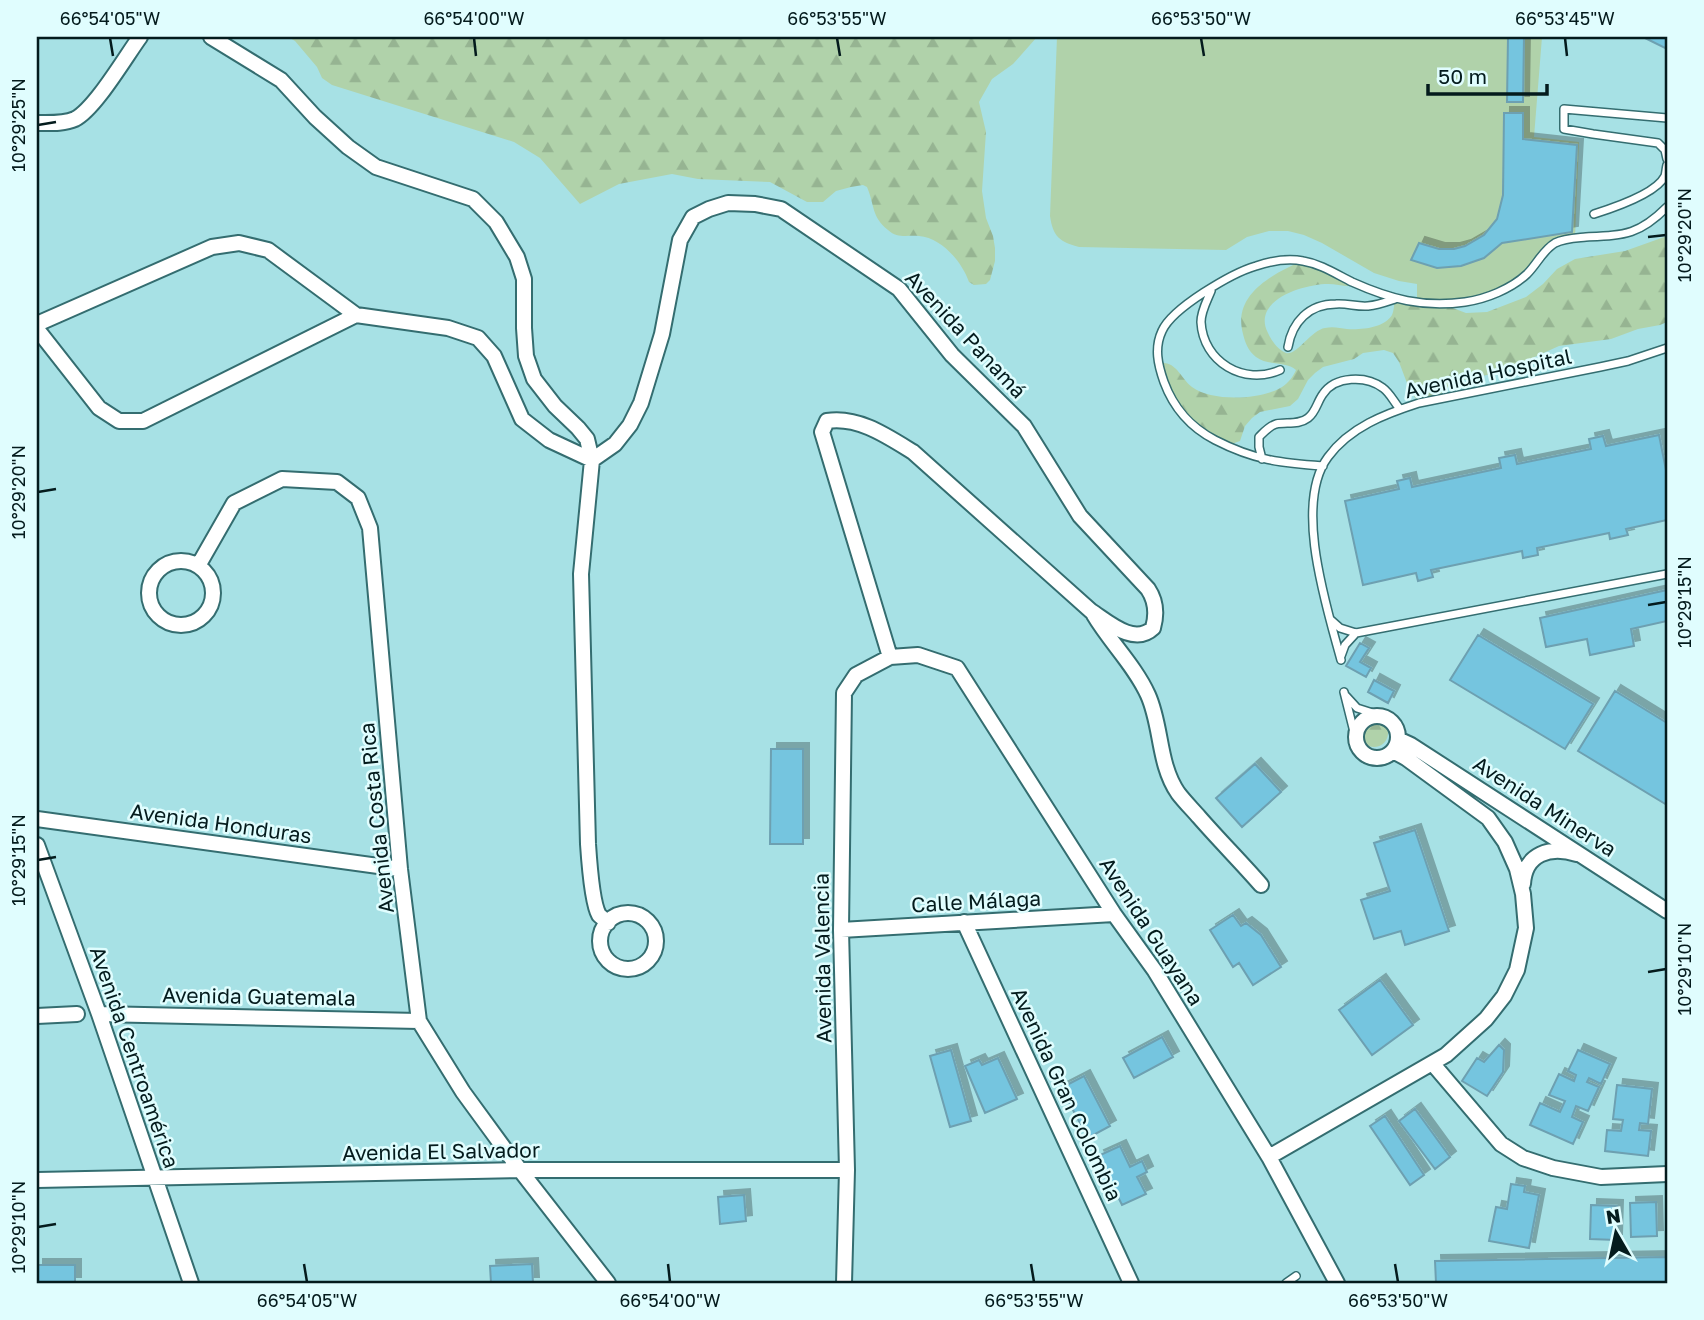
<svg xmlns="http://www.w3.org/2000/svg" width="1704" height="1320" viewBox="0 0 1704 1320" font-family="'Golos Text',sans-serif">
	<style>
		.forest { fill: url(#forest-firs) }
		.pitch { fill: #b0d2aa }
		.building { fill: #74c5df; stroke: #6da0b1; stroke-width: 2; filter: url(#shadow) }
		.lines { fill: none; stroke-linecap: round; stroke-linejoin: round }
		.lane-casing { stroke: #346d70; stroke-width: 10 }
		.street-casing { stroke: #346d70; stroke-width: 18 }
		.lane { stroke: #fff; stroke-width: 7 }
		.street { stroke: #fff; stroke-width: 14 }
		.ticks { fill: none; stroke: #041b1d; stroke-width: 2.5 }
		.labels { text-anchor: middle; dominant-baseline: central; stroke-width: 5; stroke-linejoin: round; paint-order: stroke }
		.street-label { font-size: 21px; fill: #041b1d; stroke: #e0fdfe }
		.neatline { fill: none; stroke: #041b1d; stroke-width: 2.5 }
		.ticks-label { font-size: 18px; text-anchor: middle; fill: #041b1d }
	</style>
	<defs>
		<pattern id="forest-firs" width="22" height="20" patternUnits="userSpaceOnUse" patternTransform="scale(1.75)"><rect width="22" height="20" fill="#b0d2aa"/><path d="M5 1l3.5 6h-7zM16 11l3.5 6h-7z" fill="#96b492"/></pattern>
		<filter id="shadow"><feDropShadow dx="6" dy="-6" stdDeviation="0" flood-color="#0004"/></filter>
	</defs>
	<rect width="100%" height="100%" fill="#a7e1e5"/>
	<path class="forest" d="M288 37H1037L1013 64 992 79 979 102 986 132 982 191 986 218 993 236 995 248V261L990 280 986 284 974 285 969 282C962 262 942 238 919 236 907 235 898 239 888 230 871 216 875 206 867 187L863 185 851 187 836 191 823 202H807L770 182 698 179 672 174 619 184 580 204 540 158 514 142 332 85 322 78 317 67 295 41Z
		M1667 236V322L1660 325 1638 329 1611 339 1559 346 1501 372 1459 381 1450 385 1436 399 1419 403 1410 391 1399 362 1393 353 1384 350 1363 353 1354 359 1323 367 1315 373 1308 380 1298 399 1290 406 1260 412 1252 418 1245 426 1240 441 1226 446 1179 413 1159 363C1177 361 1180 378 1192 387 1212 402 1261 400 1282 387 1288 383 1293 377 1296 370 1286 361 1268 366 1256 357 1248 351 1245 342 1243 334 1232 294 1273 274 1302 261L1353 282 1349 286C1342 286 1335 284 1328 284 1304 284 1251 300 1268 333 1271 340 1278 350 1286 353 1297 356 1311 330 1325 328 1333 326 1340 328 1347 329 1361 330 1384 328 1392 315 1394 311 1394 304 1395 299L1442 304 1466 313 1487 312 1526 297 1543 284 1557 269 1575 259 1625 251Z
		M1360 733a14 14 0 1 1 28 0a14 14 0 1 1-28 0Z"/>
	<path class="pitch" d="M1057 37H1542L1534 137 1579 142 1575 238 1556 242 1512 286 1468 302 1417 303V284L1399 281 1374 273 1322 243 1304 235 1288 231H1269L1247 237 1226 250 1079 247C1060 242 1053 237 1050 216Z"/>
	<path class="building" d="M1508 37H1524L1523 102H1507Z
		M1643 37H1667V49Z
		M1504 113H1523V139L1577 145 1572 232 1502 243 1484 258 1461 266 1437 268 1411 260 1419 243 1439 249H1454L1465 246 1484 235 1497 219 1503 195Z
		M1659 435 1667 475V520L1626 529 1628 535 1610 539 1609 533 1537 548 1538 555 1523 558 1522 551 1431 570 1433 577 1418 581 1416 573 1363 585 1345 501 1399 489 1397 481 1410 478 1412 487 1501 468 1499 458 1515 455 1517 464 1591 449 1589 439 1603 436 1606 446Z
		M1667 590V621L1631 629 1634 646 1590 655 1587 639 1546 647 1540 618Z
		M1478 635 1593 704 1565 749 1450 680Z
		M1360 643 1369 648 1360 662 1371 668 1366 677 1346 666Z
		M1374 680 1394 691 1388 703 1368 692Z
		M1615 691 1667 723V805L1578 751Z
		M771 749H803V844H770Z
		M1255 764 1281 792 1242 827 1216 798Z
		M1415 830 1449 931 1405 945 1401 931 1374 939 1361 900 1390 891 1374 843Z
		M1233 915 1241 926 1246 923 1261 935 1281 967 1253 985 1239 963 1233 967 1210 930Z
		M1380 980 1413 1025 1372 1055 1339 1010Z
		M1162 1037 1173 1057 1134 1078 1123 1058Z
		M1499 1045 1504 1050 1503 1072 1487 1096 1462 1081 1477 1058 1484 1062Z
		M951 1050 971 1121 950 1127 930 1056Z
		M1578 1050 1610 1064 1601 1084 1589 1078 1587 1082 1599 1087 1588 1111 1576 1106 1572 1117 1583 1122 1573 1144 1530 1125 1540 1103 1560 1112 1565 1101 1549 1095 1559 1074 1574 1081 1576 1075 1568 1071Z
		M998 1058 1017 1099 985 1113 965 1066 979 1060 982 1065Z
		M1084 1076 1110 1126 1088 1138 1061 1088Z
		M1617 1085 1652 1089 1648 1124 1640 1123 1639 1130 1651 1131 1648 1156 1605 1151 1607 1130 1621 1131 1623 1120 1613 1119Z
		M1415 1109 1450 1157 1435 1169 1399 1121Z
		M1385 1116 1424 1175 1410 1185 1370 1126Z
		M1120 1146 1130 1167 1142 1161 1147 1172 1137 1177 1146 1194 1122 1205 1098 1156Z
		M1511 1184 1525 1186 1524 1192 1539 1195 1529 1248 1489 1241 1496 1207 1507 1209Z
		M744 1195 746 1221 720 1224 718 1197Z
		M1656 1202 1657 1236 1631 1237 1630 1203Z
		M1591 1205 1617 1206 1616 1240 1590 1239Z
		M1667 1257V1283H1436L1435 1261Z
		M532 1264 533 1283H491L490 1266Z
		M37 1265H75V1283H37Z"/>
	<g class="lines">
		<g class="lane-casing">
			<path id="lane" d="M1667 118 1564 109V129L1593 134 1658 143 1665 150 1667 159
				M1594 214C1613 208 1656 194 1665 176 1666 173 1666 169 1667 165
				M1211 291C1207 301 1201 311 1201 322 1203 362 1244 386 1280 370
				M1288 347C1292 322 1309 304 1336 304 1347 303 1357 307 1368 306 1378 305 1386 302 1395 299
				M1262 459 1259 447V437C1264 432 1269 426 1276 424 1287 422 1299 425 1308 418 1316 412 1317 402 1323 394 1335 376 1366 375 1383 388 1390 393 1394 402 1400 409
				M1323 466C1280 463 1254 460 1215 440 1190 427 1174 409 1164 382 1158 365 1154 348 1162 331 1172 308 1232 273 1256 266 1271 261 1288 258 1303 261 1321 264 1336 274 1352 282 1390 299 1423 308 1465 302 1486 299 1511 289 1527 274 1537 264 1543 250 1555 243 1565 238 1576 238 1586 237 1625 235 1639 235 1667 207
				M1331 620 1340 628 1356 633 1667 574
				M1341 656 1345 645 1356 633
				M1341 660C1327 608 1293 504 1328 457 1350 427 1385 414 1419 403L1600 367 1628 361 1667 348
				M1344 692 1356 740
				M1346 696 1357 708 1379 715
				M1286 1283 1296 1276"/>
		</g>
		<g class="street-casing">
			<path id="street" d="M211 37 281 80 315 117 348 147 376 167 473 199 496 222 517 257 524 279V328L526 356 534 379 555 406 578 428 587 439 592 460 615 444 630 425 641 403 662 334 680 240 693 217 709 209 728 203 755 204 781 209 899 289 952 355 1024 426 1080 516 1148 589C1156 601 1157 614 1153 628 1134 646 1108 622 1091 611L913 452C887 436 858 416 827 421L822 432 890 657
				M37 123C49 123 64 124 75 119 95 109 126 56 140 37
				M37 324 212 247 239 243 268 250 356 315
				M37 329 99 408 119 421H143L356 315 448 328 478 338 494 356 522 419 549 440 592 460 581 574 588 844C589 859 592 903 599 915 601 917 605 920 608 923
				M149 593a32 32 0 1 1 64 0a32 32 0 1 1-64 0Z
				M198 566 234 503 282 479 337 482 358 498 370 528 400 869 419 1021 463 1092 520 1170 608 1283
				M1094 615C1110 642 1135 666 1148 695 1162 726 1158 764 1178 793 1184 801 1192 809 1199 817 1219 840 1241 862 1261 885
				M1356 737a21 21 0 1 1 42 0a21 21 0 1 1-42 0Z
				M1398 739 1411 745 1667 911
				M37 819 400 869
				M37 845 99 1014 191 1283
				M1523 884C1525 853 1550 846 1577 854
				M600 941a28 28 0 1 1 56 0a28 28 0 1 1-56 0Z
				M964 922 1131 1283
				M841 930 1114 914
				M99 1014 419 1021
				M37 1016 77 1014
				M1433 1064 1501 1144 1523 1158 1553 1168 1601 1177 1667 1174
				M1269 1157 1446 1055 1486 1019 1504 996 1517 970 1526 928 1523 894 1517 869 1505 842 1488 818 1406 758 1393 751
				M37 1180 520 1170H847
				M844 1283 847 1170 841 930 844 693 856 675 890 657 918 655 957 668 1114 914 1155 971 1269 1157 1337 1283"/>
		</g>
		<use href="#lane" class="lane"/>
		<use href="#street" class="street"/>
	</g>
	<path class="ticks" d="M110 38 113 56M474 38 476 56M837 38 840 56M1201 38 1204 56M1565 38 1567 56M38 125 56 122M1648 237 1666 235M38 492 56 489M1648 605 1666 602M38 860 56 857M1648 972 1666 969M38 1227 56 1224M304 1264 307 1282M668 1264 670 1282M1031 1264 1034 1282M1395 1264 1398 1282"/>
	<g class="labels">
		<g class="street-label">
			<text transform="translate(966 334) rotate(47)">Avenida Panamá</text>
			<text transform="translate(1488 373) rotate(-12)">Avenida Hospital</text>
			<text transform="translate(1545 806) rotate(33)">Avenida Minerva</text>
			<text transform="translate(376 818) rotate(-96)">Avenida Costa Rica</text>
			<text transform="translate(221 823) rotate(8)">Avenida Honduras</text>
			<text transform="translate(976 901) rotate(-3)">Calle Málaga</text>
			<text transform="translate(1152 931) rotate(57)">Avenida Guayana</text>
			<text transform="translate(822 958) rotate(-91)">Avenida Valencia</text>
			<text transform="translate(259 996) rotate(1)">Avenida Guatemala</text>
			<text transform="translate(135 1057) rotate(71)">Avenida Centroamérica</text>
			<text transform="translate(1067 1094) rotate(65)">Avenida Gran Colombia</text>
			<text transform="translate(441 1151) rotate(-1)">Avenida El Salvador</text>
		</g>
	</g>
	<rect width="1704" height="1320" fill="none" stroke="#e0fdfe" stroke-width="77"/>
	<g transform="translate(1616 1233) rotate(351)" stroke="#e0fdfe" stroke-width="5" paint-order="stroke">
	<path d="M0-5L12 26L0 18L-12 26Z" fill="#041b1d"/>
	<text y="-10" font-size="19" font-weight="bold" text-anchor="middle" fill="#041b1d">N</text>
	</g>
	<path d="M1428 84v10h119v-10" fill="none" stroke="#041b1d" stroke-width="3.5"/>
	<text x="1438" y="84" font-size="21" fill="#041b1d" stroke="#e0fdfe" stroke-width="5" paint-order="stroke">50 m</text>
	<rect x="38" y="38" width="1628" height="1244" class="neatline"/>
	<g class="ticks-label">
		<text x="110" y="25">66°54'05"W</text>
		<text x="474" y="25">66°54'00"W</text>
		<text x="837" y="25">66°53'55"W</text>
		<text x="1201" y="25">66°53'50"W</text>
		<text x="1565" y="25">66°53'45"W</text>
		<text transform="translate(19 125) rotate(-90)" y="6">10°29'25"N</text>
		<text transform="translate(1685 235) rotate(-90)" y="6">10°29'20"N</text>
		<text transform="translate(19 492) rotate(-90)" y="6">10°29'20"N</text>
		<text transform="translate(1685 602) rotate(-90)" y="6">10°29'15"N</text>
		<text transform="translate(19 860) rotate(-90)" y="6">10°29'15"N</text>
		<text transform="translate(1685 969) rotate(-90)" y="6">10°29'10"N</text>
		<text transform="translate(19 1227) rotate(-90)" y="6">10°29'10"N</text>
		<text x="307" y="1307">66°54'05"W</text>
		<text x="670" y="1307">66°54'00"W</text>
		<text x="1034" y="1307">66°53'55"W</text>
		<text x="1398" y="1307">66°53'50"W</text>
	</g>
</svg>
